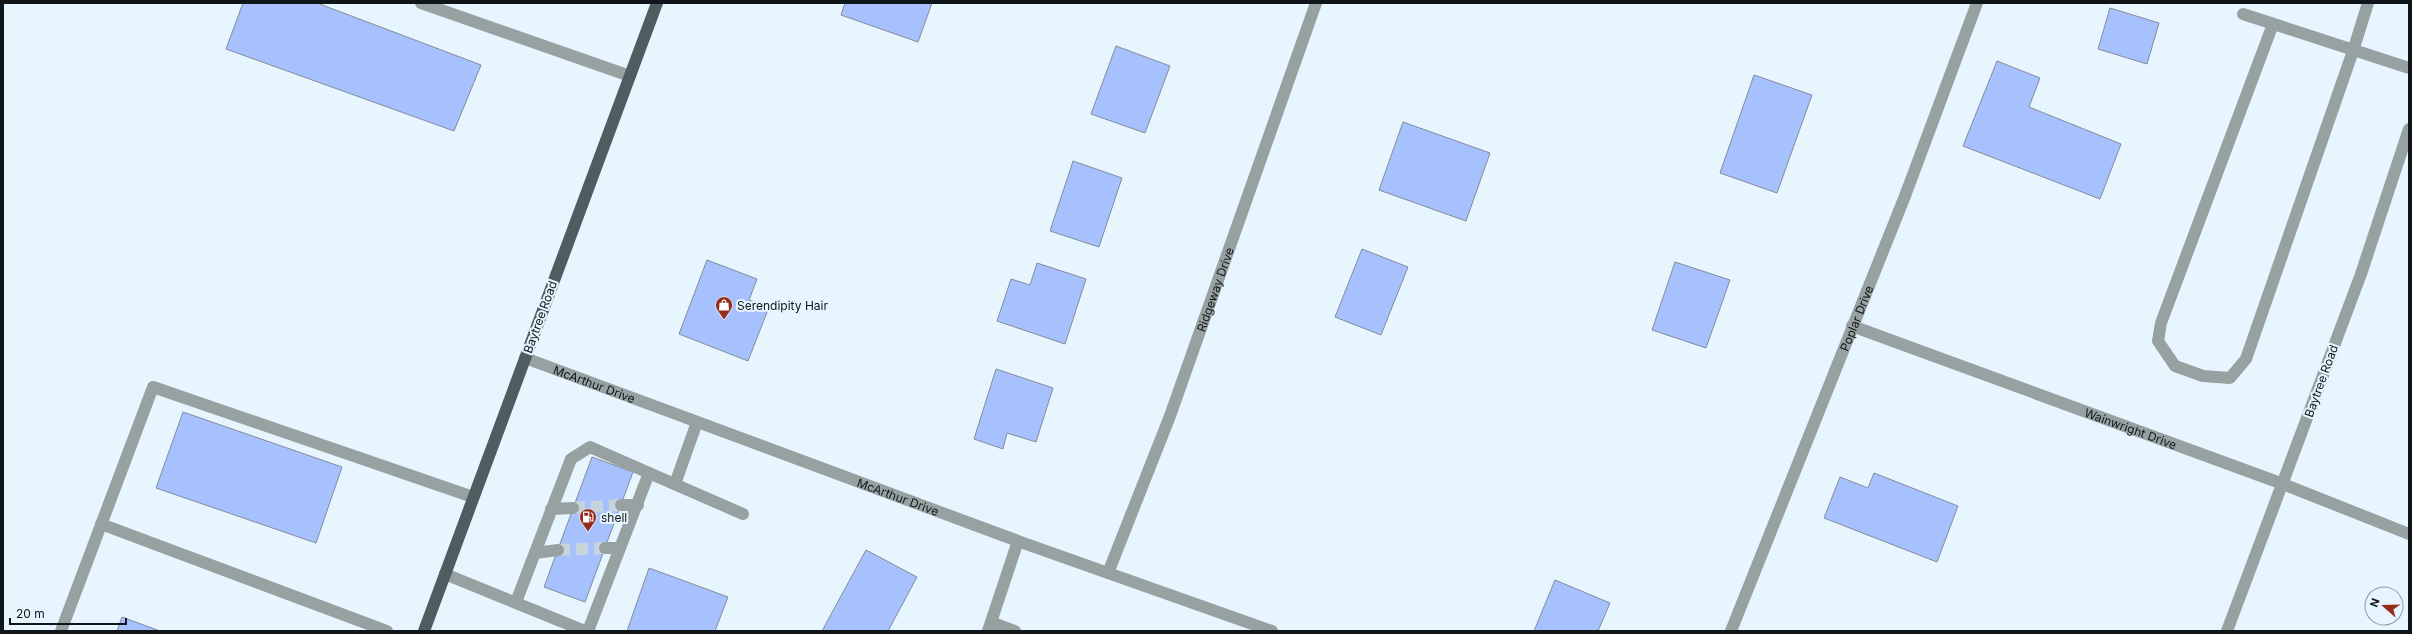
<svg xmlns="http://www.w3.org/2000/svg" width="2412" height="634" viewBox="0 0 2412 634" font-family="Inter,sans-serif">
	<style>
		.building { fill: #a6c1fd; stroke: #848b9a }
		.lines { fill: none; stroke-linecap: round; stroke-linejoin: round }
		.minor-tunnel { stroke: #c7d4dc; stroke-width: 12; stroke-dasharray: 12 6; stroke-linecap: butt }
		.minor { stroke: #98a1a2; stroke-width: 12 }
		.major { stroke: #4e5e60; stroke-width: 12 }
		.labels { text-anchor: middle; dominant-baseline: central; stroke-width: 4; stroke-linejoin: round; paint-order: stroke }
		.street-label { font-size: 12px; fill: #0f1619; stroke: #e7f5fe }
		.poi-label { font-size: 12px; fill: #0f1619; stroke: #e7f5fe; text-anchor: start }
	</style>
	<rect width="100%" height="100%" fill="#e7f5fe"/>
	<path class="building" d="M243 3H317L481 65 454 131 226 49Z
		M845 3H932L918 42 841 15Z
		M2110 8 2159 23 2147 64 2098 49Z
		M1116 46 1170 66 1145 133 1091 114Z
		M1997 61 2040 78 2029 107 2121 144 2100 199 1963 146Z
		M1754 75 1812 95 1777 193 1720 173Z
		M1403 122 1490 153 1466 221 1379 190Z
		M1073 161 1122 178 1099 247 1050 231Z
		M1362 249 1408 267 1381 335 1335 317Z
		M707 260 757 279 749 300 769 307 748 361 679 334Z
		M1675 262 1730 280 1706 348 1652 330Z
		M1037 263 1086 279 1065 344 997 321 1011 279 1030 285Z
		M996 369 1053 388 1036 442 1007 433 1003 449 974 439Z
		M183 412 342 467 316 543 156 488Z
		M592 457 633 472 585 602 544 587Z
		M1874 473 1958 506 1937 562 1824 518 1840 477 1868 488Z
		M866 550 917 577 888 631H822Z
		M649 568 728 597 715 631H627Z
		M1555 580 1610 603 1598 631H1534Z
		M122 617 160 631H117Z"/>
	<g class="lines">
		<path class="minor-tunnel" d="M573 508 621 505
			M558 550 605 548"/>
		<g class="minor">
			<path d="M421 3 630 76"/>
			<path d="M2243 14 2409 68"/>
			<path d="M2273 24 2161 323 2158 341 2175 366 2203 376 2230 378 2246 359 2353 51 2368 3"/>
			<path id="s1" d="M1852 326 2283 484 2409 534"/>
			<path id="s2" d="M525 358 1018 541 1272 631"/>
			<path d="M649 473 743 514"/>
			<path d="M675 484 697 422"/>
			<path d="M621 505H638"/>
			<path d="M551 509 573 508"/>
			<path d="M101 524 387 631"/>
			<path d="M605 548H620"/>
			<path d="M535 553 558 550"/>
			<path id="s3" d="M1108 573 1170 416 1316 3"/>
			<path d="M445 574 585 631"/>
			<path d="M516 602 571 459 590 447 649 473 588 631"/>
			<path d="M991 622 1015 631"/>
			<path d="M61 631 153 387 473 497"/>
			<path d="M988 631 1018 541"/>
			<path id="s4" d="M1731 631 1905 196 1977 3"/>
			<path d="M2227 631 2361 274 2409 129"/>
		</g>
		<path class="major" d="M424 631 657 3"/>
	</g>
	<defs>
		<g id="shop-pin" transform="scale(0.9)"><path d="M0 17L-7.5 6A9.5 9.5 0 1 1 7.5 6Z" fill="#962c1c" stroke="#e7f5fe"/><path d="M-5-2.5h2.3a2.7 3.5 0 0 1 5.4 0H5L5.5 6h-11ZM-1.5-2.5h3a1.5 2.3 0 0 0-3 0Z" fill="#fff"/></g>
		<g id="fuel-pin" transform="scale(0.9)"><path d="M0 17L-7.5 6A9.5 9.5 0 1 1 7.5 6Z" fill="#962c1c" stroke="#e7f5fe"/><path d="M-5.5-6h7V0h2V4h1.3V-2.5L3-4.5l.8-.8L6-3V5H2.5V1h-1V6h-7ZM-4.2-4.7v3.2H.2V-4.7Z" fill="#fff"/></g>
	</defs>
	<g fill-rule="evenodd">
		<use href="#shop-pin" x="724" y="305"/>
		<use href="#fuel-pin" x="588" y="517"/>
	</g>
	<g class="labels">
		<g class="street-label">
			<text stroke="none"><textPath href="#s3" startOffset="303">Ridgeway Drive</textPath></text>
			<text transform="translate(540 317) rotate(-70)">Baytree Road</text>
			<text stroke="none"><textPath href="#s4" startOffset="337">Poplar Drive</textPath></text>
			<text transform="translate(2321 381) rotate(-70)">Baytree Road</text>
			<text stroke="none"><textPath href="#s2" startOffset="74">McArthur Drive</textPath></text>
			<text stroke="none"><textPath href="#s1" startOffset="297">Wainwright Drive</textPath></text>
			<text stroke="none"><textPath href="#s2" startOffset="398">McArthur Drive</textPath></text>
		</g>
		<g class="poi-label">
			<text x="737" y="305">Serendipity Hair</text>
			<text x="601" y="517">shell</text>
		</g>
	</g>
	<rect width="2412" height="634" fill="none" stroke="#0f1619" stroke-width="8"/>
	<g transform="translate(2384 606) rotate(290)"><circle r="19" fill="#e7f5fe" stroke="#919ca2"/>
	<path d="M0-3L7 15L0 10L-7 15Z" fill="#962c1c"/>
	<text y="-6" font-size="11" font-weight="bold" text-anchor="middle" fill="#0f1619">N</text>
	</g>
	<path d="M10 618v6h116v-6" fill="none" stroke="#0f1619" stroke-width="2"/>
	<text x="16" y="618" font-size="12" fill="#0f1619" stroke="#e7f5fe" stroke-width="3" paint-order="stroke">20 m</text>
</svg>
